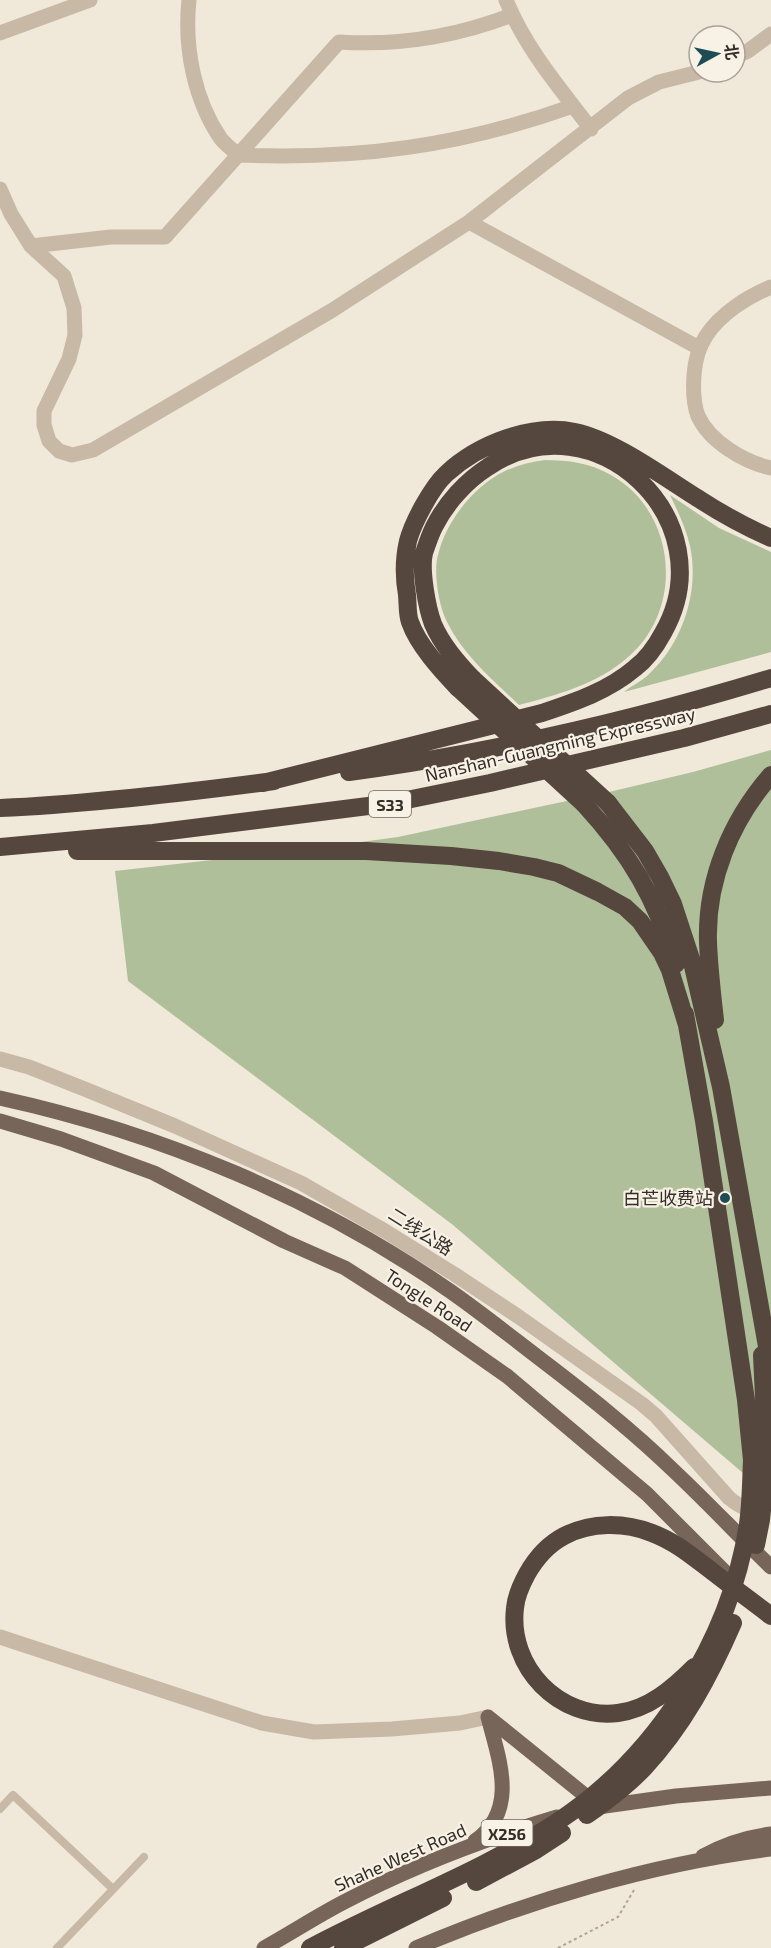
<svg xmlns="http://www.w3.org/2000/svg" width="771" height="1948" viewBox="0 0 771 1948" font-family="'Exo 2','Noto Sans SC',sans-serif">
	<style>
		.green { fill: #afbf9a }
		.lines { fill: none; stroke-linecap: round; stroke-linejoin: round }
		.path { stroke: #b4a290; stroke-width: 2; stroke-dasharray: 3 3; stroke-linecap: butt }
		.lane { stroke: #c8b8a6; stroke-width: 8 }
		.street { stroke: #c8b8a6; stroke-width: 15 }
		.primary { stroke: #766558; stroke-width: 15 }
		.highway { stroke: #55473e; stroke-width: 18 }
		.highway-bridge { stroke: #55473e; stroke-width: 18 }
		.poi-dot { fill: #1d4c54; stroke: #f8f1e5; stroke-width: 2 }
		.labels { text-anchor: middle; dominant-baseline: central; stroke-width: 4.5; stroke-linejoin: round; paint-order: stroke }
		.shield { fill: #f8f1e5; stroke: #6f6760; stroke-width: 1.5 }
		.shield-label { font-size: 16px; font-weight: bold; fill: #342c27 }
		.street-label { font-size: 18px; fill: #342c27; stroke: #f8f1e5 }
		.poi-label { font-size: 18px; fill: #342c27; stroke: #f8f1e5; text-anchor: end }
	</style>
	<rect width="100%" height="100%" fill="#f0e8d9"/>
	<path class="green" d="M545 460C568 460 590 463 611 475 677 512 685 610 627 658 597 684 557 695 519 705 492 679 464 656 447 622 439 607 433 572 438 555 446 521 474 486 505 471 518 465 531 462 545 460Z
		M670 495 719 528 771 552V652L624 692C631 686 640 682 647 676 682 645 700 592 690 546 686 528 678 512 670 495Z
		M771 750V1497L453 1225 128 981 115 871 317 848 398 837 609 792 693 772Z"/>
	<g class="lines">
		<path class="path" d="M558 1948 618 1917 634 1890"/>
		<path class="lane" d="M0 1809 13 1795 113 1889
			M57 1948 144 1857"/>
		<path class="street" d="M189 0C184 47 194 100 221 139 226 145 233 150 238 155 357 160 461 146 573 106
			M506 0C526 49 559 87 591 129
			M0 33 90 0
			M735 57 748 51 771 34
			M0 189 11 214 31 246 64 276 74 308 75 335 69 359 44 411V425L49 441 59 451 72 455 93 450 331 311 469 222 628 98 659 82 699 72
			M469 222 699 348
			M31 246 111 237H165L339 42C400 46 455 37 512 15
			M771 287C747 297 720 314 706 336 698 348 695 361 694 375 693 389 693 403 698 416 710 442 744 462 771 468
			M0 1059 29 1067 87 1090 175 1126 301 1183 385 1231 454 1274 519 1317 642 1404 656 1416 729 1498C739 1506 746 1510 759 1510
			M0 1637 262 1723 314 1732 392 1729 460 1723 488 1717"/>
		<path class="primary" d="M0 1098C160 1133 316 1198 450 1291 480 1312 509 1335 539 1358 585 1393 631 1429 673 1470 706 1501 738 1535 771 1567
			M0 1121 61 1139 154 1173 284 1241 345 1268 437 1327 507 1376 647 1494 725 1572
			M488 1717 597 1805
			M598 1807 676 1796 771 1788
			M475 1841C519 1810 499 1760 488 1717
			M703 1856C725 1844 746 1837 771 1834
			M264 1948C291 1933 317 1916 344 1902 411 1867 484 1839 557 1817
			M416 1948C527 1901 651 1864 771 1849"/>
		<path class="highway" d="M458 688C441 670 418 645 410 622 407 614 408 604 407 595 404 578 404 558 408 541 413 522 432 487 446 474 478 444 532 423 575 432 614 440 665 478 699 499 722 514 746 527 771 538
			M349 772C492 753 633 720 771 678
			M263 783 542 713C575 702 608 691 635 668 647 659 656 646 663 633 727 521 595 395 488 467 466 481 446 503 434 527 430 535 427 544 424 553 420 570 427 608 433 624 442 645 458 663 473 679
			M608 803 645 851 660 877 673 904 692 962 721 1087 771 1369
			M584 804C630 854 656 898 676 964
			M0 808C91 804 183 793 274 781
			M0 847 153 833 392 803 490 783 684 738 771 714
			M77 851H366L451 856 499 861 534 867 558 873 598 892 625 907 640 921 662 953 670 970 687 1025
			M685 1014 704 1121 746 1400 752 1460
			M715 1020C712 994 709 968 708 942 706 880 731 821 771 775
			M762 1355 767 1461
			M694 1667C673 1688 649 1709 618 1713 559 1720 508 1667 515 1608 516 1597 521 1585 527 1574 536 1558 547 1545 564 1536 591 1522 624 1522 652 1533 676 1542 693 1557 713 1572 732 1587 752 1601 771 1616"/>
		<path class="highway-bridge" d="M473 679 608 803
			M458 688 584 804
			M756 1545 761 1520 767 1461
			M587 1815C607 1801 627 1786 644 1768 683 1726 710 1676 733 1623
			M476 1882 536 1850 562 1833
			M310 1948C392 1904 479 1873 557 1822 656 1757 730 1641 748 1524 751 1503 751 1482 752 1460
			M343 1948 443 1898"/>
	</g>
	<circle class="poi-dot" cx="725" cy="1198" r="6"/>
	<g class="labels">
		<g class="shield">
			<rect x="369" y="791" width="42" height="26" rx="4.5"/>
			<rect x="481.5" y="1820" width="51" height="26" rx="4.5"/>
		</g>
		<g class="shield-label">
			<text x="390" y="804">S33</text>
			<text x="507" y="1833">X256</text>
		</g>
		<g class="street-label">
			<text transform="translate(560 744) rotate(-13)">Nanshan-Guangming Expressway</text>
			<text transform="translate(421 1231) rotate(32)">二线公路</text>
			<text transform="translate(429 1300) rotate(33)">Tongle Road</text>
			<text transform="translate(400 1857) rotate(-24)">Shahe West Road</text>
		</g>
		<g class="poi-label">
			<text x="713" y="1198">白芒收费站</text>
		</g>
	</g>
	<g transform="translate(717 54) rotate(82)"><circle r="28" fill="#f8f1e5" stroke="#aaa299" stroke-width="1.5"/>
	<path d="M0-4.5L10 22L0 15L-10 22Z" fill="#1d4c54"/>
	<text y="-9" font-size="16" font-weight="bold" text-anchor="middle" fill="#342c27">北</text>
	</g>
</svg>
